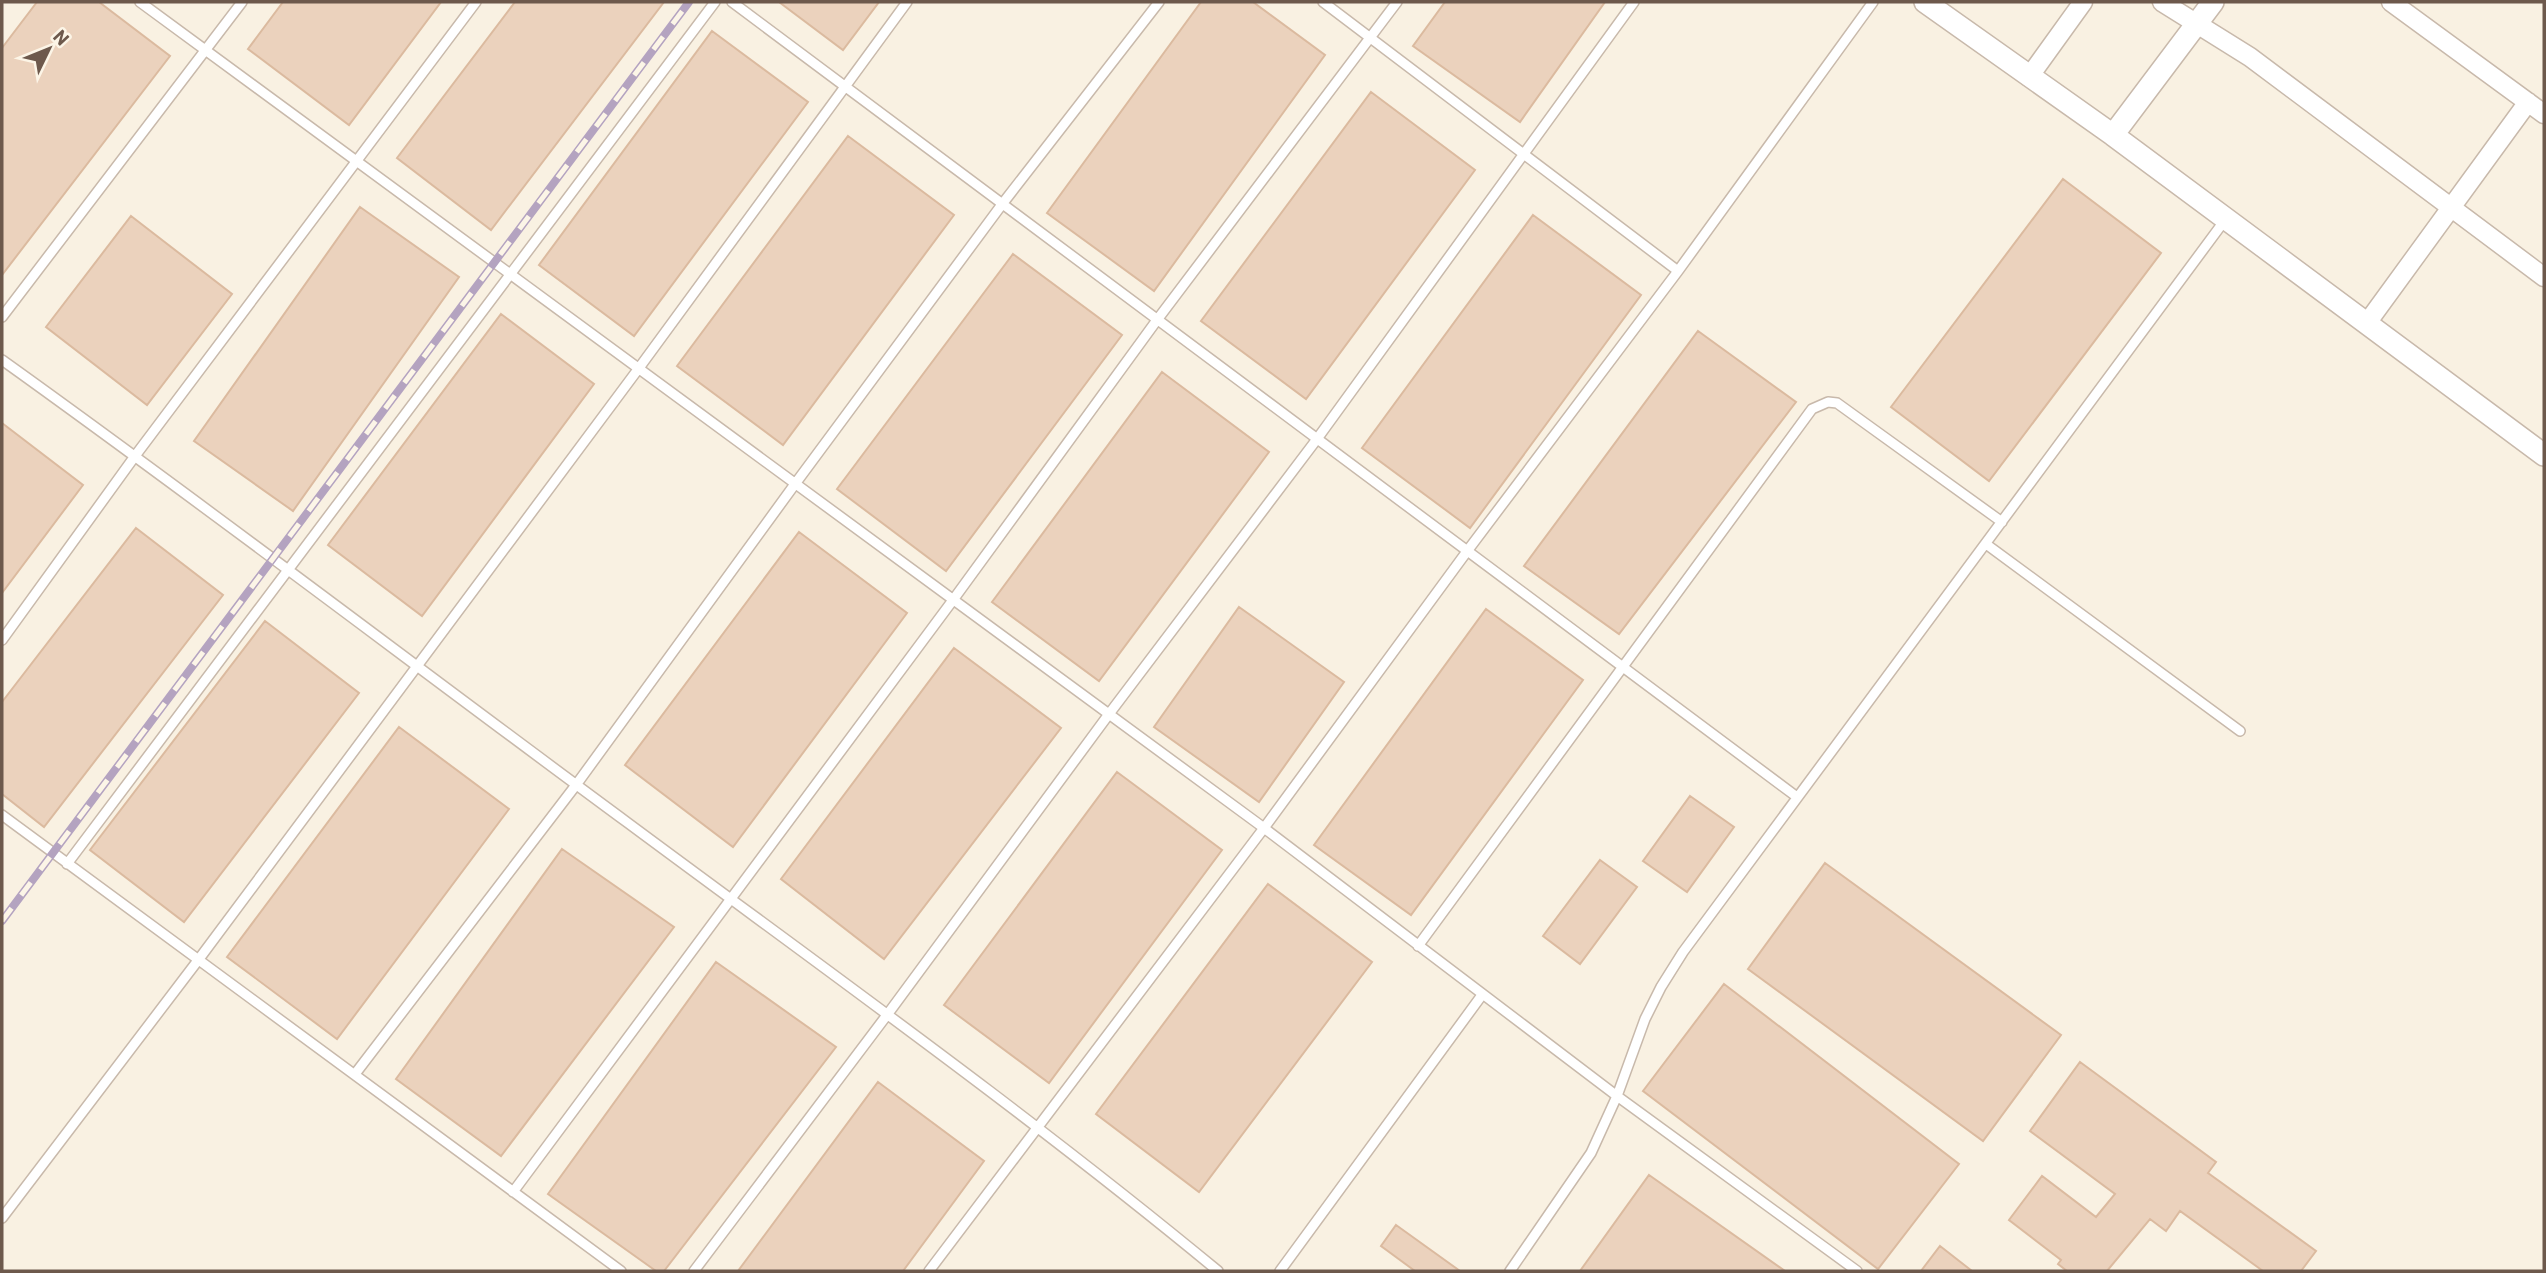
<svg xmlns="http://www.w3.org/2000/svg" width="2546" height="1273" viewBox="0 0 2546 1273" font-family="Barlow,sans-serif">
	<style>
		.building { fill: #ebd2bd; stroke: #dbba9f; stroke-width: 2 }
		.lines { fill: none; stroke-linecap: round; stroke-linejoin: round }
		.service-casing { stroke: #c8b9ab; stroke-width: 12 }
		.minor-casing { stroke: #c8b9ab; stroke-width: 21 }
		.tertiary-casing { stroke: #c8b9ab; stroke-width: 24 }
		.service { stroke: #fff; stroke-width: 9 }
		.minor { stroke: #fff; stroke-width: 18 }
		.tertiary { stroke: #fff; stroke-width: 21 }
		.rail-casing { stroke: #b4a3c0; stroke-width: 8 }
		.rail { stroke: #fcf5e7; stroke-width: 5; stroke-dasharray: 16; stroke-linecap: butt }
	</style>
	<rect width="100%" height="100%" fill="#f9f1e2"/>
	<path class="building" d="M37 2H99L170 56 2 275V48Z
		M283 2H441L349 125 248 49Z
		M515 2H664L491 230 397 158Z
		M779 2H879L843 50Z
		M1201 2H1253L1325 55 1154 291 1047 213Z
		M1445 2H1605L1520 122 1413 46Z
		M712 31 808 102 634 336 539 265Z
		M1371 92 1475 170 1306 399 1201 321Z
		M848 136 954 215 783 445 677 366Z
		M2063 179 2161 253 1989 481 1891 407Z
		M360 207 459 277 293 511 194 441Z
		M1533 215 1641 295 1470 528 1362 448Z
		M131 216 232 294 147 405 46 327Z
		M1013 254 1122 335 946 571 837 489Z
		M501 314 594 384 422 616 328 545Z
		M1698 331 1796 402 1619 634 1524 566Z
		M1162 372 1269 452 1099 681 992 602Z
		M2 423 83 485 2 593Z
		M136 528 223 595 44 827 2 794V702Z
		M799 532 907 613 733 847 625 765Z
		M1239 607 1344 682 1259 802 1154 727Z
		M1486 609 1583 680 1411 915 1314 845Z
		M265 621 359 693 184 922 90 850Z
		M954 648 1061 728 884 959 781 879Z
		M399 727 509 809 337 1039 227 957Z
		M1117 772 1222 850 1049 1083 944 1005Z
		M1690 796 1734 827 1687 892 1643 861Z
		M562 849 674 927 501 1156 396 1079Z
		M1600 860 1637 887 1580 964 1543 936Z
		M1825 863 2061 1035 1983 1141 1748 969Z
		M1268 884 1372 962 1199 1192 1096 1114Z
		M716 962 836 1047 664 1271H656L548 1194Z
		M1724 984 1959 1164 1878 1269 1643 1091Z
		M2080 1062 2216 1162 2208 1173 2316 1251 2301 1271H2263L2180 1211 2166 1231 2150 1219 2107 1271H2067L2058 1264 2061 1260 2009 1220 2042 1176 2096 1217 2115 1194 2030 1131Z
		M878 1082 984 1161 903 1271H738Z
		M1649 1175 1785 1271H1580Z
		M1396 1225 1460 1271H1415L1381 1246Z
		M1940 1246 1972 1271H1921Z"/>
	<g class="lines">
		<g class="service-casing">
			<path id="service" d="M140 2 1264 828 1617 1096 1857 1271
				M732 2 1797 797
				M1323 2 1678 271
				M2 317 242 2
				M2 360C213 511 419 669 628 823 826 970 1028 1114 1218 1271
				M1986 544 2240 731
				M2 640 135 456 476 2
				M2 815 621 1271
				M67 864 715 2
				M1418 946 1812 409 1828 402 1837 403 2002 522
				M355 1074 576 785 795 484 1003 203 1159 2
				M513 1192 953 600 1157 320 1397 2
				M2 1218 199 959 639 368 907 2
				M694 1271 887 1015 1109 714 1317 439 1634 2
				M929 1271 1264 828 1468 550 1678 271 1873 2
				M1280 1271 1482 995
				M1510 1271 1591 1153 1617 1096 1645 1019 1661 987 1683 952 2225 220"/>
		</g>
		<g class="minor-casing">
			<path id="minor" d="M2162 2 2250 57 2544 277
				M2391 2 2544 114
				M2029 77 2083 2
				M2367 323 2528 102"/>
		</g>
		<g class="tertiary-casing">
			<path id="tertiary" d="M1925 2 2113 135 2544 455
				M2113 135 2213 2"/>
		</g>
		<use href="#service" class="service"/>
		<use href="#minor" class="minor"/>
		<use href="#tertiary" class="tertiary"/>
		<g class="rail-casing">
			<path id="rail" d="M2 921 689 2"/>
		</g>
		<use href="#rail" class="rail"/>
	</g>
	<rect width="2546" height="1273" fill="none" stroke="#6d594c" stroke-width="7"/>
	<g transform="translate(49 49) rotate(47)" stroke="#fcf5e7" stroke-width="5" paint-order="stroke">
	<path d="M0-5L12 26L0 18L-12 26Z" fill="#6d594c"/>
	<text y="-10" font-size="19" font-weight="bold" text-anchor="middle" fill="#6d594c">N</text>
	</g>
</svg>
